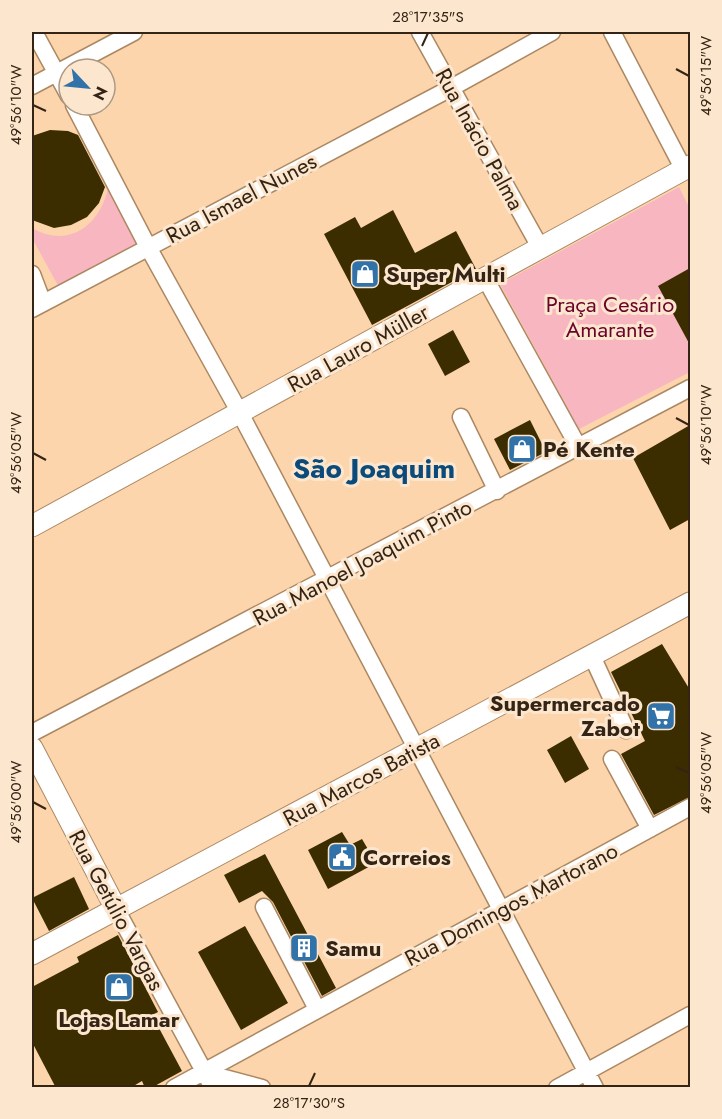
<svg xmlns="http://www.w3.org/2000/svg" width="722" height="1119" viewBox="0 0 722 1119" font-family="Jost,sans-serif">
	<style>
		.green { fill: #f8b6c1 }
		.building { fill: #3c2d00 }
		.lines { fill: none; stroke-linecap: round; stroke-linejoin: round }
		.minor-casing { stroke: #ac8862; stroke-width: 19 }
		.major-casing { stroke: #ac8862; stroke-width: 23 }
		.minor { stroke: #fff; stroke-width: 16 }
		.major { stroke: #fff; stroke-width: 21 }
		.ticks { fill: none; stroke: #332415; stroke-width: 2 }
		.labels { text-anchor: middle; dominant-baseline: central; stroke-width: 6; stroke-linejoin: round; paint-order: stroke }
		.street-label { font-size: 22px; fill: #332415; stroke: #fde6ce }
		.poi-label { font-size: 22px; font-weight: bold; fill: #332415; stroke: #fde6ce; text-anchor: start }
		.park-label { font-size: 22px; fill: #6a022b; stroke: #fde6ce }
		.district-label { font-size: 28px; font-weight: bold; fill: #0a4b7b; stroke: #fde6ce }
		.neatline { fill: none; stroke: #332415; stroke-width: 2 }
		.ticks-label { font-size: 15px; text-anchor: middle; fill: #332415 }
	</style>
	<rect width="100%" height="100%" fill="#fcd5ad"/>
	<path class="green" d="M109 184 142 247 61 291 32 238V228C71 250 102 223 109 184Z
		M679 187 690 209V372L579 429 500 284Z"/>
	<path class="building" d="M50 130 68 131 78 135 105 187 99 203 87 217 71 225 54 228 32 220V136Z
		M393 210 415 253 456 231 476 269 372 325 324 234 355 217 361 228Z
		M690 268V345L658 286Z
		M453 330 470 362 445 376 428 344Z
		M530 420 546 452 510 470 494 439Z
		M690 425V519L670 530 633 458Z
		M662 644 690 690V797L654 815 621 754 645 741 611 672Z
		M571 736 589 769 565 783 547 750Z
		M342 832 350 845 362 839 376 863 328 889 308 850Z
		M265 854 336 988 322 996 273 902 262 891 239 903 224 875Z
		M74 877 89 909 49 931 32 898Z
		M245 926 288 1003 241 1030 198 952Z
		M118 935 158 1012 152 1015 182 1071 151 1088H145L142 1081 130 1088H56L32 1042V987L79 962 77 957Z"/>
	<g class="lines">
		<g class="minor-casing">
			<path id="minor" d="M34 32 69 96
				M420 32 540 247
				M612 32 684 170
				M32 86 134 32
				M74 105 148 247 240 413 595 1088
				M32 274 43 303
				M485 278 579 448
				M32 309 451 88 552 32
				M461 417 497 491
				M592 656 626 730
				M32 733 690 388
				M612 759 650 829
				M264 907 317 1009
				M116 909 213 1088
				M202 1072 262 1088
				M174 1088 690 807
				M557 1088 690 1015"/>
		</g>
		<g class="major-casing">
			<path id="major" d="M32 526 690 166
				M32 748 116 909
				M32 954 690 603"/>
		</g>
		<use href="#minor" class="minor"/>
		<use href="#major" class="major"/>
	</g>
	<path class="ticks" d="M422 46 428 33M676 69 689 76M33 105 46 111M676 418 689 425M33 453 46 460M676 767 689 773M33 802 46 809M309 1086 315 1073"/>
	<defs>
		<g id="shop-square" transform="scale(1.5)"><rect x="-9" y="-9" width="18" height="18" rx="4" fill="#3172a8" stroke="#fde6ce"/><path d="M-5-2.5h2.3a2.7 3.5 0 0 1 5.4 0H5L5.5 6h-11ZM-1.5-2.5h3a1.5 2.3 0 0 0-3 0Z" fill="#fff"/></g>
		<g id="supermarket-square" transform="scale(1.5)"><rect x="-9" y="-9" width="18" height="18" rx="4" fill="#3172a8" stroke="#fde6ce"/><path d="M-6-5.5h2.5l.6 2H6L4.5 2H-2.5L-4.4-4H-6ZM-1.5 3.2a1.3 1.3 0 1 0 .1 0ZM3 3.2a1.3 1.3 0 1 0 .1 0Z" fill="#fff"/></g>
		<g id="civic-square" transform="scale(1.5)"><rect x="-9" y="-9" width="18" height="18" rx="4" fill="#3172a8" stroke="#fde6ce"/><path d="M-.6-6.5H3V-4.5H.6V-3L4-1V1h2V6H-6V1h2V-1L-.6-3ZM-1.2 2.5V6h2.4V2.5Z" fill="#fff"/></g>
		<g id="building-square" transform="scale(1.5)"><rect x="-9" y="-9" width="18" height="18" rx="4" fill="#3172a8" stroke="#fde6ce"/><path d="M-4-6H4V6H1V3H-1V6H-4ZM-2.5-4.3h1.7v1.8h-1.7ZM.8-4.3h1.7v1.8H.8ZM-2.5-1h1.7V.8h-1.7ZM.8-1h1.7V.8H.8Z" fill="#fff"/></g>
	</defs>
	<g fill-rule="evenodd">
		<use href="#shop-square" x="365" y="274"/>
		<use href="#shop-square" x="522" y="449"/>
		<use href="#supermarket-square" x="661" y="716"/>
		<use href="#civic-square" x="342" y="857"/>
		<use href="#building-square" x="304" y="948"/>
		<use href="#shop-square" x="119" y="987"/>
	</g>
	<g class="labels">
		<g class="street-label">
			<text transform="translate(480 139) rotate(61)">Rua Inácio Palma</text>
			<text transform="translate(241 198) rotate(-28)">Rua Ismael Nunes</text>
			<text transform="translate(358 348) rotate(-29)">Rua Lauro Müller</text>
			<text transform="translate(362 562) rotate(-28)">Rua Manoel Joaquim Pinto</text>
			<text transform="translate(361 779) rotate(-28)">Rua Marcos Batista</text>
			<text transform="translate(511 904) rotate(-28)">Rua Domingos Martorano</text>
			<text transform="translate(117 910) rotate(62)">Rua Getúlio Vargas</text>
		</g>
		<g class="poi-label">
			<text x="386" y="274">Super Multi</text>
			<text x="543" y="449">Pé Kente</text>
			<text x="640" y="703" text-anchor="end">Supermercado<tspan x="640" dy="25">Zabot</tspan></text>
			<text x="363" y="857">Correios</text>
			<text x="325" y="948">Samu</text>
			<text x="119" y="1019" text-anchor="middle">Lojas Lamar</text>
		</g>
		<g class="park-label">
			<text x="610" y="304">Praça Cesário<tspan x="610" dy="25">Amarante</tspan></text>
		</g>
		<g class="district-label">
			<text x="374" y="468">São Joaquim</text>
		</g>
	</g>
	<rect width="722" height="1119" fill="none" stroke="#fde6ce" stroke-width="66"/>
	<g transform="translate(87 87) rotate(116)"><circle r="28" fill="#fde6ce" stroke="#ac9884" stroke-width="1.5"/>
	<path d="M0-4.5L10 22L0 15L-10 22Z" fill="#3172a8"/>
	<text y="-9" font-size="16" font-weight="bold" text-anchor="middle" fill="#332415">N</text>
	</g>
	<rect x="33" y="33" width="656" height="1053" class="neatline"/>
	<g class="ticks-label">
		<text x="428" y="22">28°17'35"S</text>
		<text transform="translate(706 76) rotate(-90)" y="5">49°56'15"W</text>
		<text transform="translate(16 105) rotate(-90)" y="5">49°56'10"W</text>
		<text transform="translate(706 425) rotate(-90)" y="5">49°56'10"W</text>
		<text transform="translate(16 453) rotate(-90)" y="5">49°56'05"W</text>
		<text transform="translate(706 773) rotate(-90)" y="5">49°56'05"W</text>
		<text transform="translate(16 802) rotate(-90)" y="5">49°56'00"W</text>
		<text x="309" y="1108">28°17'30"S</text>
	</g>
</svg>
